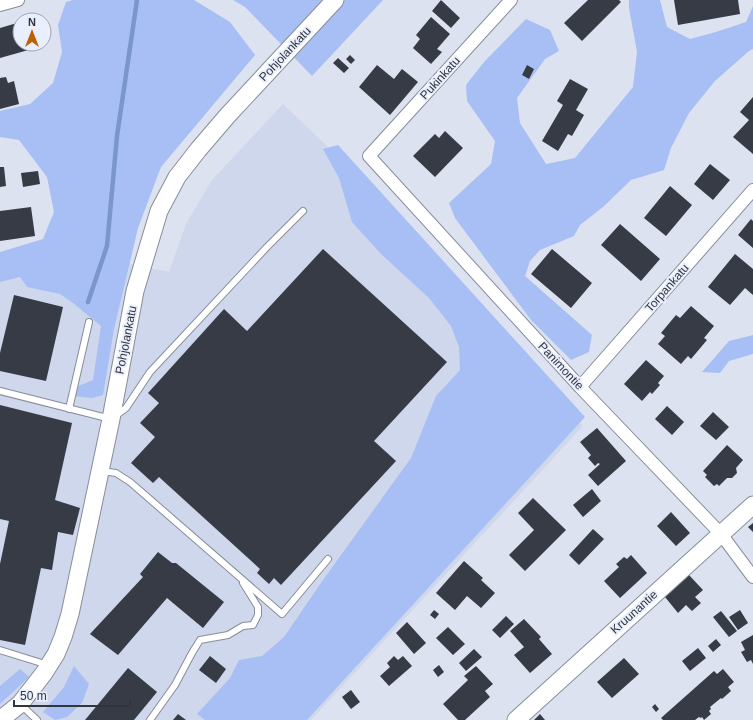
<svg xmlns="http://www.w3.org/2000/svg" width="753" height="720" viewBox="0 0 753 720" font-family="Helvetica,sans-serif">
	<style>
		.built { fill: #ced7eb }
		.green { fill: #a7bff4 }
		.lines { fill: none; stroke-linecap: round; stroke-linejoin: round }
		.stream { stroke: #7b95cd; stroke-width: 4.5 }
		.building { fill: #363b45 }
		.lane-casing { stroke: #878d99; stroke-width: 8 }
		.street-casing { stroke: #878d99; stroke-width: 14 }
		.secondary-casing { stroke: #878d99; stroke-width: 19 }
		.lane { stroke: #fff; stroke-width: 6 }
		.street { stroke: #fff; stroke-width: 12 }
		.secondary { stroke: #fff; stroke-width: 17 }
		.labels { text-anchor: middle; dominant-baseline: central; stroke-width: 4; stroke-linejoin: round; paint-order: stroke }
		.street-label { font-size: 12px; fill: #32353a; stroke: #e9effd }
	</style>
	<rect width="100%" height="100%" fill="#dce2f0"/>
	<path class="built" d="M283 104 353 171 583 426 311 720H0V274L69 251 169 272 186 224 212 180Z"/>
	<path class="green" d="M73 0H194L230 22 255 55 161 167 138 228 114 329 103 395 92 398 74 396 76 387 93 380 101 326 73 303 60 294 27 287 20 277 0 282V252L43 239 54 212 47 177 19 140 0 137V111L30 104 53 83 62 52 58 25 66 2Z
		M233 0H383L312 76 245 7Z
		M629 0H660L667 27 690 39 716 32 746 22 753 6V49L749 51 715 81 689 113 671 148 664 170 631 180 603 207 580 225 574 236 540 250 530 261 525 276 592 335 589 352 571 360 531 320 455 218 449 203 491 164 495 141 467 101 466 85 484 62 526 19 550 30 559 51 545 59 517 98 520 123 546 164 575 158 633 87 637 52 629 8Z
		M338 145 585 417 307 720H205L197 714 230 678 239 660 262 656 284 637 323 580 411 458 436 396 460 370 459 347 451 326 429 298 381 254 352 222 339 178 323 149Z
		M753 335V354L729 361 720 373 702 372 729 341Z
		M74 666 89 684 82 703 67 717 55 720 43 712 64 687Z
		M20 669 29 677 0 704V686Z"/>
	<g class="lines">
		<path class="stream" d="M88 302 107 246 117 136 137 0"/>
	</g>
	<path class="building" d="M441 0 460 18 451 28 432 11Z
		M588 0H619L621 2 582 41 564 23Z
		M674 0H738L740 14 678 25Z
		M431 17 450 34 437 49 442 52 431 64 413 48 420 39 416 35Z
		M17 23 18 27H20V44H30L32 49 0 58V28Z
		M350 55 355 60 351 64 346 59Z
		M338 58 349 68 344 73 333 63Z
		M377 65 394 79 402 69 418 82 390 115 359 87Z
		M527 65 534 69 529 79 522 75Z
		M6 77 8 83 14 81 19 104 0 109V78Z
		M570 79 588 89 576 110 584 115 572 136 568 134 558 151 542 141 563 105 557 101Z
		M753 97V154L733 137 749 120 740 112Z
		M445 131 463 148 435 177 413 156 435 134 439 138Z
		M710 164 730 180 713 200 694 184Z
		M0 167H4L6 186 0 187Z
		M38 171 40 184 23 187 21 173Z
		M670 186 692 205 666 236 644 218Z
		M31 207 35 236 0 241V211Z
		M751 219 753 221V248L738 235Z
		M620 224 660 259 641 281 601 245Z
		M323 249 447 362 374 441 396 461 281 585 274 578 269 584 257 573 260 569 159 477 153 483 131 463 155 437 140 423 159 403 148 393 224 309 247 331Z
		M552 249 592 283 571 308 531 274Z
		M735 254 753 269V295L745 288 730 305 708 287Z
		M14 295 63 307 46 381 0 371V353Z
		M691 306 714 326 704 338 707 340 691 359 688 356 681 364 658 344 665 336 661 333 676 315 680 318Z
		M646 360 664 376 658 383 660 385 652 394 650 392 642 401 624 384Z
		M0 405 72 423 55 500 80 508 73 535 58 532 52 570 41 568 25 645 0 640V564L9 521 0 519Z
		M667 406 684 422 672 435 655 419Z
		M713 412 729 427 716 440 700 426Z
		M597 428 626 461 598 486 588 475 600 464 598 463 595 466 588 458 591 455 580 442Z
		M727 445 743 460 736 468 737 473 732 478H727L719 486 717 484 714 486 705 477 707 475 703 471Z
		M592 489 601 501 583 517 573 505Z
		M533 498 566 530 525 571 509 555 534 530 518 513Z
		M671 512 690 533 676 546 657 526Z
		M753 523V532L748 527Z
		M593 529 604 539 579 565 569 555Z
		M158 552 172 563H176L224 602 203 628 167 598 118 655 90 634 143 577 140 574Z
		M631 555 647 573 620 598 604 581 619 567 616 564 624 557 627 559Z
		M464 561 483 578 481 580 495 593 481 608 467 596 455 610 436 593Z
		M689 575 703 590 695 597 701 603 692 611 686 605 678 613 665 597Z
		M434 610 439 614 435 619 430 615Z
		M740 610 748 623 738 630 729 617Z
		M721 611 737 631 729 637 713 617Z
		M506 616 514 624 500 638 492 630Z
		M524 619 541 637 539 639 552 654 530 673 514 655 524 647 510 631Z
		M407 622 426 643 414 654 396 633Z
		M448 627 465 644 453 655 436 638Z
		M753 635V664L751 660 747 662 741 652 745 650 741 642Z
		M716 639 721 645 713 652 708 646Z
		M698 648 706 658 690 671 682 661Z
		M474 649 482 657 466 671 459 663Z
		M210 656 226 669 216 683 199 670Z
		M394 656 398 660 403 656 412 666 389 686 380 676 390 667 387 663Z
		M624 658 639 674 612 698 597 682Z
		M439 665 444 672 438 677 433 670Z
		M476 666 493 684 485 691 490 697 465 720H458L443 704 468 680 464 676Z
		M128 668 157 692 134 720H85Z
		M723 669 734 682 728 687 731 691 722 699 721 698 710 707 711 709 709 711 711 714 704 720 702 717 701 718 699 717 695 720H663L661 718 714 671 717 674Z
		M351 690 360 702 351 709 342 697Z
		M655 704 659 709 656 712 652 707Z
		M178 714 186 720H173Z
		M540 714 545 720H534Z"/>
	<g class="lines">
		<g class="lane-casing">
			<path id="lane" d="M0 391 111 419 126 408 150 372 267 247 303 211
				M69 409 89 322
				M102 471 116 473 130 482 282 614 328 559
				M0 650 48 665
				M21 705 37 720
				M150 720 175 685 192 653 200 640 228 635 243 626 253 625 258 615V607L243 583"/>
		</g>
		<g class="street-casing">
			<path id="street" d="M511 0 369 156 580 387 721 534 753 577
				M0 5 18 0
				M580 387 753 190"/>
		</g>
		<g class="secondary-casing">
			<path id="secondary" d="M0 720 20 704 44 673 56 654 63 637 70 614 111 419 135 291 159 211 177 177 198 150 228 115 335 0
				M516 720 753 505"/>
		</g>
		<use href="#lane" class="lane"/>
		<use href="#street" class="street"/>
		<use href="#secondary" class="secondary"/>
	</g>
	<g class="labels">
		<g class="street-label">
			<text transform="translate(285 54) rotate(-47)">Pohjolankatu</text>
			<text transform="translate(440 78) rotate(-48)">Pukinkatu</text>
			<text transform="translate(667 288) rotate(-49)">Torpankatu</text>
			<text transform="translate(126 340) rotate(-79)">Pohjolankatu</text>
			<text transform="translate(561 366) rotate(47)">Panimontie</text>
			<text transform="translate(634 612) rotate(-42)">Kruunantie</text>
		</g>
	</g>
	<g transform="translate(32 32)"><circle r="19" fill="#e9effd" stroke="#a0a5af"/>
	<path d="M0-3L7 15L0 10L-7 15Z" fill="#bc6104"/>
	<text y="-6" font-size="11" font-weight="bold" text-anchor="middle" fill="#32353a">N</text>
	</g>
	<path d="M14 700v6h116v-6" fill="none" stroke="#32353a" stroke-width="2"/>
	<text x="20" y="700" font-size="12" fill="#32353a" stroke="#e9effd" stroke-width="3" paint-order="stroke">50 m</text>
</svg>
